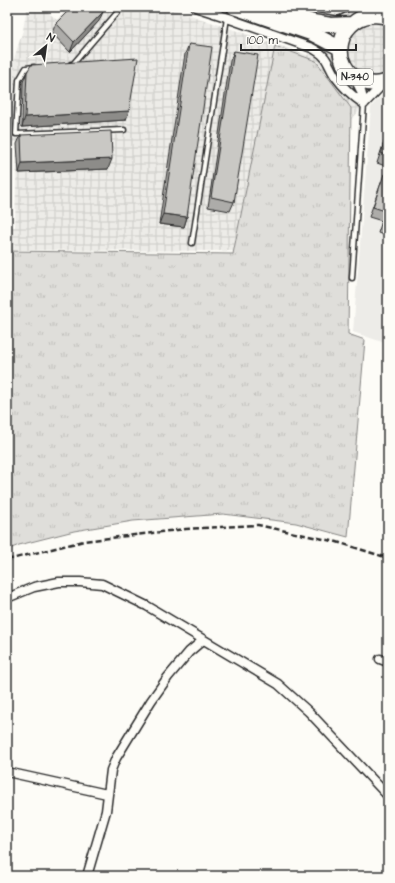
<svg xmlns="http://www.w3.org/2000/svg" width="395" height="883" viewBox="0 0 395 883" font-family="'Architects Daughter',sans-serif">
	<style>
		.built { fill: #edece8 }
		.industrial { fill: url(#industrial-grid) }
		.grass { fill: url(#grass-tufts); stroke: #858482 }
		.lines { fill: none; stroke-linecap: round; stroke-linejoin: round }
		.service-casing { stroke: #2b2b2b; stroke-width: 7 }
		.minor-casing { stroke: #2b2b2b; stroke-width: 11 }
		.trunk-casing { stroke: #2b2b2b; stroke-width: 17 }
		.service { stroke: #fdfcf7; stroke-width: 4 }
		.minor { stroke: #fdfcf7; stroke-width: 8 }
		.trunk { stroke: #fdfcf7; stroke-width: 14 }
		.rail { stroke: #2b2b2b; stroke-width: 2.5; stroke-dasharray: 6 3; stroke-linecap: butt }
		.wall { fill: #adaca9; stroke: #2b2b2b }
		.shaded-wall { fill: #8d8c89; stroke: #2b2b2b }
		.building { fill: #c9c8c4; stroke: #2b2b2b }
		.labels { text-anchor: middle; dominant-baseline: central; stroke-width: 4; stroke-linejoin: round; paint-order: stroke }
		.shield { fill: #fdfcf7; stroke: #6a6a68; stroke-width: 1 }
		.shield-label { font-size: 10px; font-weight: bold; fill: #2b2b2b }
	</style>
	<defs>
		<pattern id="industrial-grid" width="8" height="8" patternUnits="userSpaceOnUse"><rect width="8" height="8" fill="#edece8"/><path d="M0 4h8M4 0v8" fill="none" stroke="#cbcbc7"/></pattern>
		<pattern id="grass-tufts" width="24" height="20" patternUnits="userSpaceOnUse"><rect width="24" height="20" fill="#dfdeda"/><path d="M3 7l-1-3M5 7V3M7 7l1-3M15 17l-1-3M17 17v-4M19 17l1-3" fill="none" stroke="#c0bfbb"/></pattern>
	</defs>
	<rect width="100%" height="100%" fill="#fdfcf7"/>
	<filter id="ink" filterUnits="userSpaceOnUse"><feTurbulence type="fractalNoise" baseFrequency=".025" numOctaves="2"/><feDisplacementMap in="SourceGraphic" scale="8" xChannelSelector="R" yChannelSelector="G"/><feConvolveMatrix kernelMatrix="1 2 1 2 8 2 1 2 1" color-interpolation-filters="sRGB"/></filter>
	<g filter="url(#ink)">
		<path class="built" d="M388 91V344L353 332 371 107 378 99Z"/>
		<path class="industrial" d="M27 7H42L57 20 70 7H166L308 55 322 7H388V81L347 124 330 265 231 251 7 250V227H15L17 142H7L8 78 23 30Z"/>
		<path class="grass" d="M275 46 316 61 351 108 348 334 365 340 348 537 296 523 223 514 133 521 74 531 19 545 7 550V251L233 254Z"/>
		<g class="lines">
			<g class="service-casing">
				<path id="service" d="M71 64H73L122 7
					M34 67 26 68 19 80 16 134 124 130
					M192 243 227 18
					M352 278 364 104"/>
			</g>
			<g class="minor-casing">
				<path id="minor" d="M195 7 232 19
					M313 7 338 11 346 7
					M227 18 312 48C329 57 326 62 335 76 343 87 352 96 364 104
					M355 79 361 91 364 104
					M364 104 384 83
					M7 598 34 587 59 582H80L102 584 147 606 278 684 309 712 388 796
					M380 659 388 662
					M7 772 107 794
					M87 876 106 811 111 770 116 758 151 701 168 677 189 652 203 640"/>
			</g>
			<g class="trunk-casing">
				<path id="trunk" d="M234 7 311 33 340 48
					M267 7 313 22 331 25 351 24
					M388 17C377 14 366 14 356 21 322 45 349 96 388 81"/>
			</g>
			<use href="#service" class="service"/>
			<use href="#minor" class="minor"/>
			<use href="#trunk" class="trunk"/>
			<path class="rail" d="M7 560 84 541 186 529 258 525 337 542 388 558"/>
		</g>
		<path class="wall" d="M99 21 70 52 52 33 56 23Z
			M189 44 187 217 184 227 159 224 185 54Z
			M234 51V202L230 211 208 207 230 61Z
			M27 72 126 120 22 127 23 82Z
			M388 130V167L377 163Z
			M21 135 108 169 19 173 17 144Z
			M388 175V237L378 233 382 221 369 217 381 183Z"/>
		<path class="shaded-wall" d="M103 12 99 21 70 52 74 42Z
			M129 111 126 120 22 127 25 117Z
			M112 159 108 169 19 173 22 163Z
			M163 214 187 217 184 227 159 224Z"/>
		<path class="building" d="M72 7H98L103 12 74 42 56 23Z
			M189 44 212 47 187 217 163 214Z
			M234 51 258 55 234 202 211 197Z
			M138 58 129 111 25 117 27 72 31 65Z
			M111 131 112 159 22 163 21 135Z
			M388 131V156L381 153Z
			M384 174 388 175V226L381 224 385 211 373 207Z"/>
	</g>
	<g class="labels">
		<rect class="shield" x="337" y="69" width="36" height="16" rx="3"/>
		<g class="shield-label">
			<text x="355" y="77">N-340</text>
		</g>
	</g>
	<rect width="395" height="883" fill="none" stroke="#fdfcf7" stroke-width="24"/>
	<rect x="12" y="12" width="371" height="859" fill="none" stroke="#2b2b2b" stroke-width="1.5" filter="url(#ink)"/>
	<g transform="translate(46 46) rotate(29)" stroke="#fdfcf7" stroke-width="3" paint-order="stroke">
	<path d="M0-3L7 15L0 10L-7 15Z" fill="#2b2b2b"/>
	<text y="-6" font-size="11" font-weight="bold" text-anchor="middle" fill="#2b2b2b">N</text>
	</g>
	<path d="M241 44v6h115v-6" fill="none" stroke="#2b2b2b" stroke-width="2"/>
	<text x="247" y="44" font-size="12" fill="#2b2b2b" stroke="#fdfcf7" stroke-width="3" paint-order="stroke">100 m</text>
</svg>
